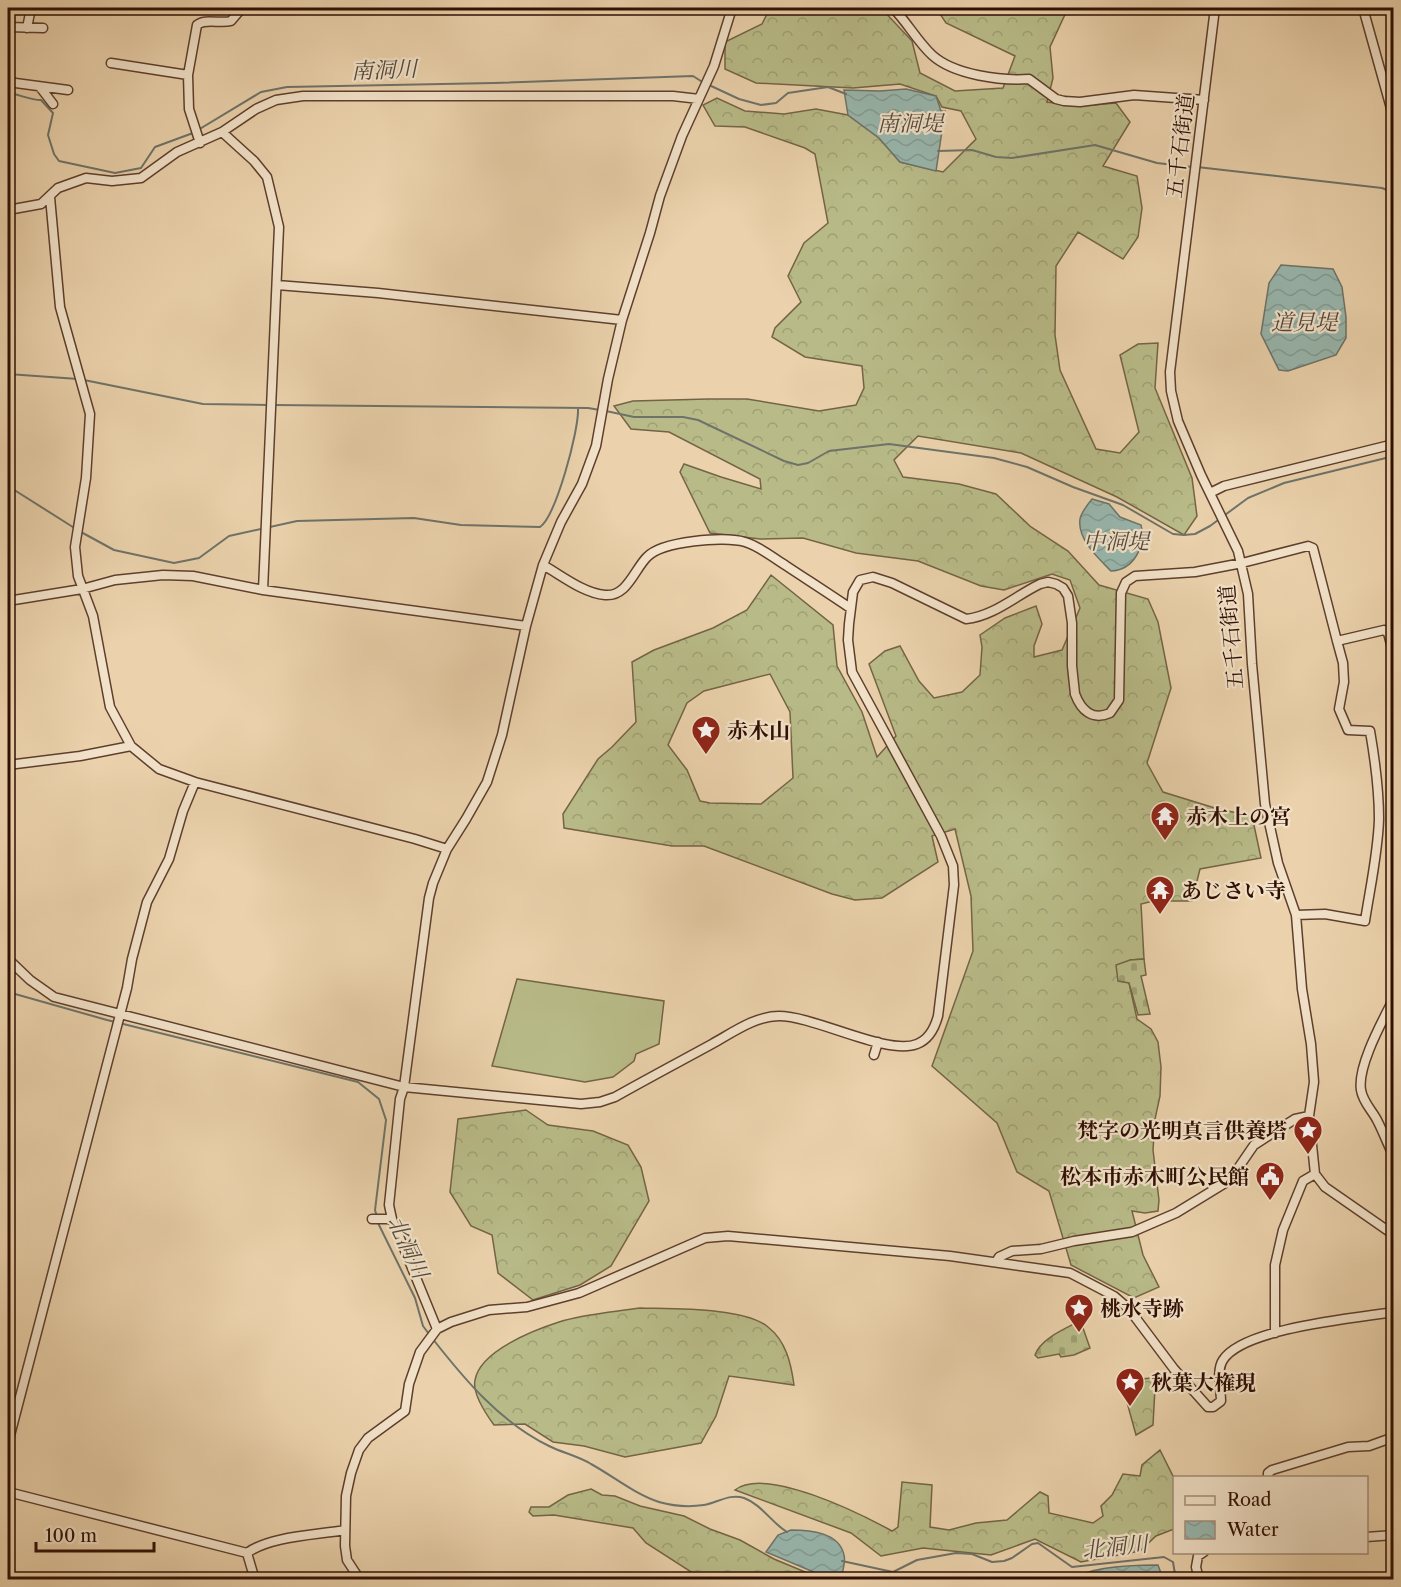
<svg xmlns="http://www.w3.org/2000/svg" width="1401" height="1587" viewBox="0 0 1401 1587" font-family="'Libre Caslon Text','Noto Serif JP',serif">
	<style>
		.grass { fill: #b8bb88; stroke: #746446; stroke-width: 1.5 }
		.forest { fill: url(#forest-crowns); stroke: #746446; stroke-width: 1.5; fill-rule: evenodd }
		.cemetery { fill: url(#cemetery-stones); stroke: #746446; stroke-width: 1.5 }
		.water { fill: url(#water-waves); stroke: #6e736a; stroke-width: 1.5 }
		.lines { fill: none; stroke-linecap: round; stroke-linejoin: round }
		.stream { stroke: #6e736a; stroke-width: 2 }
		.minor-casing { stroke: #5e3f2d; stroke-width: 11 }
		.minor { stroke: #f2e2c9; stroke-width: 8 }
		.labels { text-anchor: middle; dominant-baseline: central; stroke-width: 4.5; stroke-linejoin: round; paint-order: stroke }
		.street-label { font-size: 21px; fill: #2f0e03; stroke: #f2e2c9 }
		.poi-label { font-size: 21px; font-weight: bold; fill: #2f0e03; stroke: #f2e2c9; text-anchor: start }
		.water-label { font-size: 22px; font-style: italic; fill: #54493f; stroke: #f2e2c9 }
	</style>
	<defs>
		<pattern id="forest-crowns" width="20" height="18" patternUnits="userSpaceOnUse" patternTransform="scale(1.5)"><rect width="20" height="18" fill="#b8bb88"/><path d="M2 6a3 3 0 1 1 6 0M12 15a3 3 0 1 1 6 0" fill="none" stroke="#9ea074"/></pattern>
		<pattern id="cemetery-stones" width="16" height="16" patternUnits="userSpaceOnUse" patternTransform="scale(1.5)"><rect width="16" height="16" fill="#b8bb88"/><path d="M2 7V4a2 2 0 0 1 4 0v3zM10 15v-3a2 2 0 0 1 4 0v3z" fill="#9ea074"/></pattern>
		<pattern id="water-waves" width="16" height="10" patternUnits="userSpaceOnUse" patternTransform="scale(1.5)"><rect width="16" height="10" fill="#98b7ae"/><path d="M0 5q4-4 8 0t8 0" fill="none" stroke="#839c94"/></pattern>
	</defs>
	<rect width="100%" height="100%" fill="#ebd2ac"/>
	<filter id="stains"><feTurbulence type="fractalNoise" baseFrequency=".00333" numOctaves="4"/><feColorMatrix values="0 0 0 0 .2 0 0 0 0 .09 0 0 0 0 .02 0 0 0 .5 -.17"/></filter>
	<radialGradient id="worn" r=".72"><stop offset=".6" stop-color="#630" stop-opacity="0"/><stop offset="1" stop-color="#630" stop-opacity=".3"/></radialGradient>
	<path class="grass" d="M517 979 664 1001 659 1044 636 1054 634 1061 613 1077 585 1082 492 1066Z"/>
	<path class="forest" d="M770 8H881L912 41 920 73 955 91 1003 88 1015 56 946 23 936 8H1068L1050 47 1053 78 1047 102 1081 106 1116 103 1130 122 1103 166 1137 176 1142 208 1138 237 1123 259 1078 232 1056 266 1055 335 1060 370 1096 449 1120 453 1139 432 1120 355 1138 344 1158 343 1155 388 1192 478 1197 516 1184 535 1117 497 1021 453 918 436 894 460 903 477 959 484 996 494 1031 527 1068 551 1099 585 1148 599 1158 622 1171 688 1147 763 1163 792 1218 809 1252 816 1261 858 1200 869 1192 901H1153L1141 904 1144 959 1130 960 1129 983 1137 1019 1151 1029 1158 1042 1161 1067 1160 1096 1155 1119 1153 1150 1159 1200 1158 1211 1145 1213 1132 1211 1143 1255 1159 1287 1134 1298 1071 1265 1049 1191 1017 1172 997 1123 932 1066 973 951 971 896 955 829 932 836 938 862 882 898 855 900 832 894 704 846H672L564 828 563 814 598 759 612 747 636 722 632 662 654 650 713 628 747 610 771 575 833 625 837 666 862 712 877 757 896 736 869 664 885 651 900 646 919 681 934 698 962 692 980 675 982 647 980 635 1005 618 1036 606 1042 624 1034 646V657L1062 650 1080 608 1070 580 1052 574 1004 590 981 586 918 561 856 553 803 538 760 539 710 533 680 472 684 464 721 477 761 489 760 479 669 432 631 429 614 406 633 401 708 399H747L819 411 856 405 864 388 862 366 805 357 772 337 775 328 801 302 788 276 804 243 828 223 815 154 805 148 745 127 715 126 703 105 717 98 745 111 784 114 816 109 848 115 879 138 900 162 943 172 976 139 961 111 942 107 936 96 900 84 853 88 756 83 725 69V42L762 24ZM770 674 790 712 793 778 761 804 710 803 700 801 687 770 668 745 687 703 704 691Z
		M526 1110 548 1125 593 1131 628 1145 641 1167 649 1201 611 1266 580 1285 533 1300 498 1273 492 1235 471 1226 450 1192 458 1119Z
		M640 1308C671 1309 745 1307 768 1327 786 1341 791 1363 794 1385L729 1376 716 1416 701 1443 625 1457 584 1446 553 1442 525 1424 494 1425C486 1414 472 1394 475 1380 480 1351 534 1330 559 1322 584 1314 614 1312 640 1308Z
		M1137 1376 1140 1379 1152 1378 1155 1388 1153 1425 1136 1435 1125 1395 1124 1378Z
		M1160 1450 1173 1476 1177 1477 1174 1478V1529L1156 1536 1140 1551 1081 1562 1035 1539 991 1555 923 1548 881 1556 851 1533 735 1490C766 1466 861 1514 892 1531L898 1527 902 1482 932 1485 930 1527 949 1530 976 1523 1007 1520 1040 1492 1048 1496 1049 1513 1093 1523 1103 1516 1101 1506 1112 1495 1123 1474 1140 1476 1142 1465Z
		M591 1489 602 1495 615 1496 640 1506 684 1516 710 1529 740 1540 774 1559 822 1579H702L646 1543 633 1528 554 1515 533 1516 529 1512 531 1507H549L568 1495Z"/>
	<path class="cemetery" d="M1144 959 1146 975 1141 976 1150 1014 1138 1015 1129 983 1118 981 1116 965 1130 960Z
		M1076 1323 1083 1328 1090 1348 1074 1355 1061 1357 1059 1354 1038 1358 1035 1355C1040 1340 1062 1330 1076 1323Z"/>
	<path class="water" d="M906 89 936 96 941 111H945L936 171 900 162 879 138 848 115 844 90 880 91Z
		M1281 265 1333 269 1342 287 1346 317V338L1336 355 1288 371 1279 370 1261 334 1269 283Z
		M1092 499 1109 504 1120 517 1141 525C1146 546 1134 570 1111 571 1098 558 1077 539 1080 519 1081 513 1088 504 1092 499Z
		M791 1530C810 1530 839 1532 844 1555 846 1562 842 1573 841 1579H830L766 1552 778 1535Z
		M1158 1565 1163 1579H1073C1091 1566 1135 1565 1158 1565Z"/>
	<g class="lines">
		<path class="stream" d="M709 85 739 99 761 105 776 103 788 93 828 87 846 94
			M8 93C19 94 29 100 41 100L53 113 48 135 54 154 59 161 115 173 141 168 155 147 193 133
			M198 130 261 92 287 87 494 83 693 76 704 83
			M938 151 972 150 996 157 1012 158 1095 145 1157 163 1192 167
			M1197 167 1382 188 1394 193
			M8 374 78 379
			M84 380 203 404 268 405
			M273 405 588 408 600 410
			M606 411 634 417H683L698 420 784 461 798 465 808 463 829 451 889 444 994 458 1027 467 1073 487 1123 505 1173 534 1184 535 1195 534 1210 526 1248 498 1284 483 1394 456
			M8 486 76 529
			M81 532 114 550 174 563 199 558 229 536 297 521 414 518 461 525 540 527C556 516 579 430 578 409
			M8 992 107 1020 358 1082 379 1099 386 1120 375 1210 377 1217
			M378 1223 415 1298 423 1326 429 1334
			M432 1338C465 1380 500 1422 549 1446 563 1453 578 1456 591 1464 613 1476 636 1495 659 1502 673 1506 690 1507 704 1505 717 1503 730 1493 744 1498 761 1504 772 1523 787 1532
			M842 1561 893 1572 917 1560 956 1553 972 1554 992 1562 1004 1561 1012 1558 1032 1544 1038 1543 1072 1567 1164 1557 1173 1562 1176 1580"/>
		<g class="minor-casing">
			<path id="minor" d="M893 8C907 22 917 41 932 55 954 75 1001 81 1029 79L1056 99 1064 101 1080 102 1134 95 1204 100
				M1215 8 1170 372 1171 391 1178 421 1201 475 1238 551 1248 594 1252 664 1265 804 1278 863 1296 915 1302 989 1311 1044 1314 1082 1309 1116 1315 1174 1325 1187 1394 1235
				M1363 8 1394 119
				M8 27 43 28
				M27 28 31 8
				M111 63 188 75
				M8 82 68 90
				M40 87 53 104
				M222 132 254 161 267 177 279 227 263 590
				M200 143 189 109 188 75 197 25C205 18 220 24 231 21L242 8
				M50 197 60 307 90 414 86 478 75 547 78 576 93 616 110 707 131 746 159 769 195 782 415 839 447 849
				M8 210 41 204 58 188 86 178 112 181 141 178 177 152 222 132 256 109 276 100 303 96H673L699 99
				M277 285 378 293 622 320
				M1210 493 1224 486 1394 444
				M543 565C561 575 583 593 605 595 627 597 634 570 647 557 662 541 724 536 745 542 759 546 772 557 785 565 806 579 828 593 850 608
				M8 599 14 600 82 589 115 580 163 575 193 576 263 590 526 626
				M8 765 80 756 131 746
				M1296 915 1325 914 1365 921C1370 888 1378 853 1379 819 1379 789 1375 760 1370 731L1348 730 1339 709 1344 682 1343 663 1337 641
				M8 959 30 980 54 997 404 1087 581 1104 600 1102 615 1097C647 1079 679 1062 712 1044 732 1033 755 1016 779 1016 815 1016 887 1056 917 1044 930 1039 935 1027 938 1016L954 885 953 866 941 836 852 672 848 640 849 624 853 592 860 580 873 577 892 583 966 619C994 616 1015 596 1040 584L1048 582 1056 584 1063 588 1068 596 1072 623V666L1075 694C1081 710 1092 721 1110 713L1119 700 1121 593 1126 582 1135 576 1195 572 1242 563 1308 546 1313 548 1337 641 1384 630 1388 633 1394 655
				M1394 998C1383 1020 1357 1066 1361 1090 1363 1103 1373 1111 1378 1122 1384 1134 1388 1145 1394 1157
				M874 1055 878 1042
				M372 1219H392
				M996 1262 999 1257 1012 1251 1041 1249 1074 1241 1132 1232 1176 1213 1230 1180 1254 1145 1295 1119 1309 1116
				M437 1329 392 1219 389 1205 400 1099 404 1087 429 898 433 883 447 849 466 819 487 782 502 735 526 626 543 565 561 522 582 484 596 446 608 379 622 320 650 233 660 196 682 136 714 66 732 8
				M1275 1333V1265L1283 1230 1303 1181 1315 1174
				M8 1443 127 988 132 959 147 902 169 859 183 811 195 782
				M1268 1478V1473L1272 1470 1348 1447 1369 1446 1394 1437
				M8 1492 247 1553C270 1536 317 1535 345 1530
				M1366 1537 1394 1535
				M247 1553 255 1580
				M360 1580 347 1560 345 1546 346 1496 351 1473 359 1450 368 1438 405 1411 409 1384 420 1352 437 1329 451 1322 489 1310 527 1307 579 1293 705 1238 728 1236 950 1256 1070 1273 1114 1296 1129 1309 1174 1369 1208 1407H1213L1221 1401C1221 1390 1216 1370 1223 1360 1243 1328 1356 1318 1394 1312
				M1199 1580 1196 1567 1198 1556 1204 1552"/>
		</g>
		<use href="#minor" class="minor"/>
	</g>
	<defs>
		<g id="sight-pin" transform="scale(1.5)"><path d="M0 17L-7.5 6A9.5 9.5 0 1 1 7.5 6Z" fill="#8f2418" stroke="#f2e2c9"/><path d="M0-6L1.8-2.2L6-1.7L2.9 1.2L3.7 5.4L0 3.3L-3.7 5.4L-2.9 1.2L-6-1.7L-1.8-2.2Z" fill="#fff"/></g>
		<g id="temple-pin" transform="scale(1.5)"><path d="M0 17L-7.5 6A9.5 9.5 0 1 1 7.5 6Z" fill="#8f2418" stroke="#f2e2c9"/><path d="M0-6L5-2H3V0L6.5 2.5H4V6H1.5V3h-3V6H-4V2.5H-6.5L-3 0V-2H-5Z" fill="#fff"/></g>
		<g id="civic-pin" transform="scale(1.5)"><path d="M0 17L-7.5 6A9.5 9.5 0 1 1 7.5 6Z" fill="#8f2418" stroke="#f2e2c9"/><path d="M-.6-6.5H3V-4.5H.6V-3L4-1V1h2V6H-6V1h2V-1L-.6-3ZM-1.2 2.5V6h2.4V2.5Z" fill="#fff"/></g>
	</defs>
	<g fill-rule="evenodd">
		<use href="#sight-pin" x="706" y="730"/>
		<use href="#temple-pin" x="1165" y="816"/>
		<use href="#temple-pin" x="1160" y="890"/>
		<use href="#sight-pin" x="1308" y="1130"/>
		<use href="#civic-pin" x="1270" y="1176"/>
		<use href="#sight-pin" x="1079" y="1308"/>
		<use href="#sight-pin" x="1130" y="1382"/>
	</g>
	<g class="labels">
		<g class="street-label">
			<text transform="translate(1180 146) rotate(-83)">五千石街道</text>
			<text transform="translate(1231 637) rotate(-95)">五千石街道</text>
		</g>
		<g class="poi-label">
			<text x="727" y="730">赤木山</text>
			<text x="1186" y="816">赤木上の宮</text>
			<text x="1181" y="890">あじさい寺</text>
			<text x="1287" y="1130" text-anchor="end">梵字の光明真言供養塔</text>
			<text x="1249" y="1176" text-anchor="end">松本市赤木町公民館</text>
			<text x="1100" y="1308">桃水寺跡</text>
			<text x="1151" y="1382">秋葉大権現</text>
		</g>
		<g class="water-label">
			<text transform="translate(384 70) rotate(-2)">南洞川</text>
			<text x="910" y="123">南洞堤</text>
			<text x="1304" y="322">道見堤</text>
			<text x="1116" y="541">中洞堤</text>
			<text transform="translate(408 1247) rotate(65)">北洞川</text>
			<text transform="translate(1115 1547) rotate(-6)">北洞川</text>
		</g>
	</g>
	<rect width="1401" height="1587" fill="none" stroke="#ebd2ac" stroke-width="30"/>
	<rect x="9" y="9" width="1383" height="1569" fill="none" stroke="#2f0e03" stroke-width="3"/>
	<rect x="15" y="15" width="1371" height="1557" fill="none" stroke="#2f0e03" stroke-width="1.5"/>
	<rect x="1173" y="1476" width="195" height="78" fill="#f2e2c9" stroke="#a48d7a" stroke-width="1.5"/>
	<rect x="1185" y="1496" width="30" height="9" fill="#f2e2c9" stroke="#a48d7a" stroke-width="1.5"/>
	<text x="1227" y="1506" font-size="18" fill="#2f0e03">Road</text>
	<rect x="1185" y="1521" width="30" height="18" fill="url(#water-waves)" stroke="#a48d7a" stroke-width="1.5"/>
	<text x="1227" y="1536" font-size="18" fill="#2f0e03">Water</text>
	<path d="M36 1542v9h118v-9" fill="none" stroke="#2f0e03" stroke-width="3"/>
	<text x="45" y="1542" font-size="18" fill="#2f0e03" stroke="#f2e2c9" stroke-width="4.5" paint-order="stroke">100 m</text>
	<rect width="100%" height="100%" filter="url(#stains)"/>
	<rect width="100%" height="100%" fill="url(#worn)"/>
</svg>
